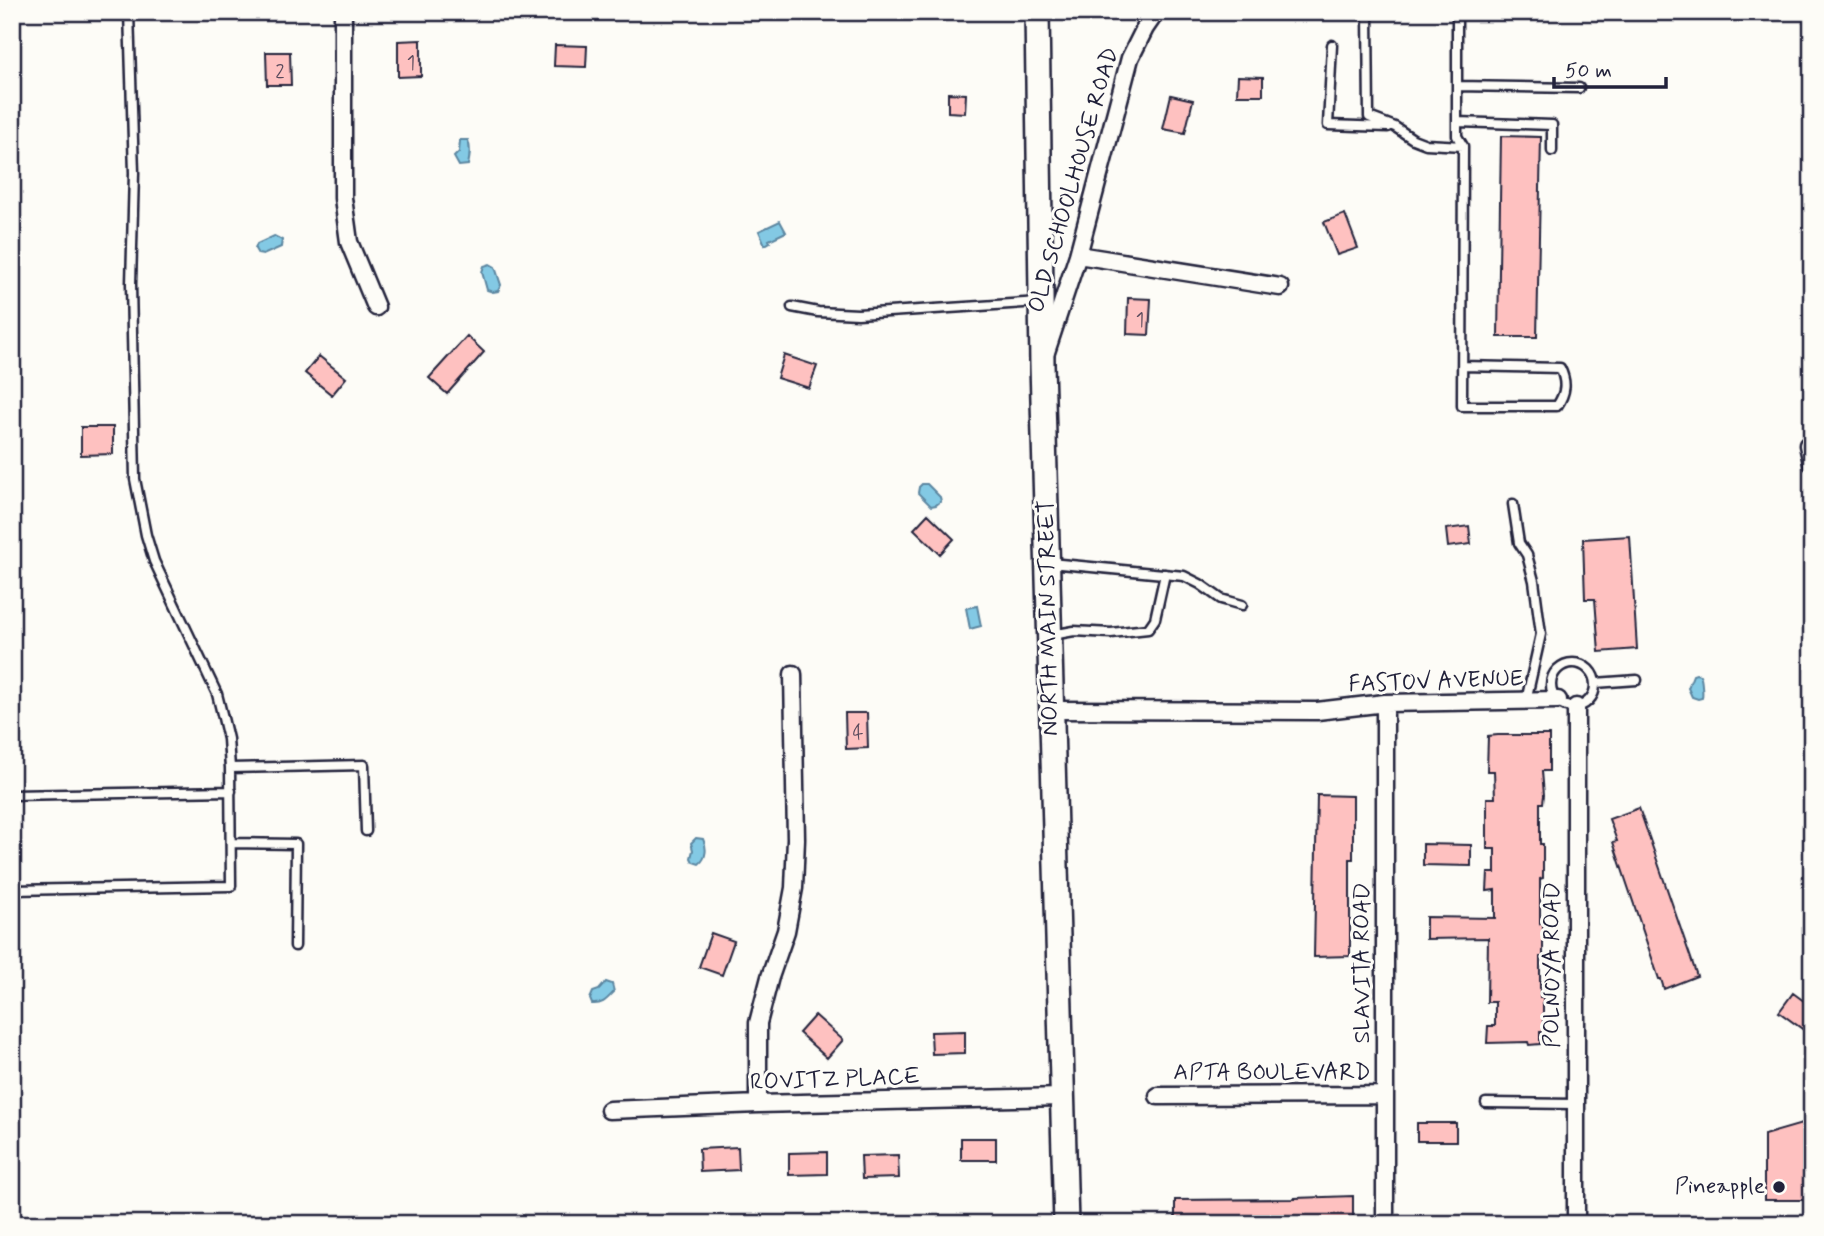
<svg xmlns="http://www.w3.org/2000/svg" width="1824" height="1236" viewBox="0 0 1824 1236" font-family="Mynerve,sans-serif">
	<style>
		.water { fill: #83c9e4; stroke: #5c86a0; stroke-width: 2 }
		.building { fill: #fec1c0; stroke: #22223b; stroke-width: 2 }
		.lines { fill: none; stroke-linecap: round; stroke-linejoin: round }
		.lane-casing { stroke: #22223b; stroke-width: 13 }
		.street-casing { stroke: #22223b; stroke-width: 21 }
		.secondary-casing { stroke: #22223b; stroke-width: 28 }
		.lane { stroke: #fdfcf7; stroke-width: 8 }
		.street { stroke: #fdfcf7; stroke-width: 16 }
		.secondary { stroke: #fdfcf7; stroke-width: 23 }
		.poi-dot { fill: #22223b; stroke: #fdfcf7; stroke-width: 2.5 }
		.labels { text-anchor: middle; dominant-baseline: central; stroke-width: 6; stroke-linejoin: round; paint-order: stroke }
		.number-label { font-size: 19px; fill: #594a5c }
		.street-label { font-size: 23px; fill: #22223b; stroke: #fdfcf7 }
		.poi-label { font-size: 23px; fill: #22223b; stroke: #fdfcf7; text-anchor: end }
	</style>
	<rect width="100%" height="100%" fill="#fdfcf7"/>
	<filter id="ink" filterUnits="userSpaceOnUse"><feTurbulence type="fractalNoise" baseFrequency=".0143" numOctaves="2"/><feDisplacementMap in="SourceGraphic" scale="14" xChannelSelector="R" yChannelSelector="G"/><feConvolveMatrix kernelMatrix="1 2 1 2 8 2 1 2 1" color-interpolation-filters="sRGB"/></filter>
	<g filter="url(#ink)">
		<path class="water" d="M460 140H468C471 149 470 156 468 165L459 166 454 157 459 152Z
			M780 221 786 232 769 240 770 242 765 245 759 231Z
			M274 236 282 240 281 247 263 255 258 254 255 249 257 244Z
			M490 264 495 267 501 285 498 291 493 292 487 290 482 272 484 266Z
			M922 484H927L940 497 941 501 936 505 931 506 918 493 919 487Z
			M977 606 981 626 970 629 966 608Z
			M1696 674 1700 675C1702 679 1703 694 1702 698L1698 699 1692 697 1688 688 1693 675Z
			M696 838 703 839C707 847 707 858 699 864L693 862 691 858 693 850 691 843Z
			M606 982 612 984 614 992C607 999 603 1005 592 1004L590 999 593 992 599 990Z"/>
		<path class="building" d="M421 40V76L398 77V41Z
			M555 45 587 46 586 67 554 66Z
			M266 52H290L291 85H267Z
			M1238 76 1263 77V95H1237Z
			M948 93 966 94 965 113 948 112Z
			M1171 95 1193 100 1185 133 1163 129Z
			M1501 136 1541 137 1537 337H1498Z
			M1345 214 1358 248 1337 255 1324 222Z
			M1128 298 1151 299 1149 335 1127 334Z
			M467 336 484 352 447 394 429 378Z
			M784 355 817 366 809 388 777 378Z
			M319 356 346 378 332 395 305 373Z
			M81 427H113V454L81 455Z
			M928 514 954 539 940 554 914 529Z
			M1469 526 1471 544 1448 547 1446 529Z
			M1630 536 1637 649 1599 652 1595 599H1585L1583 539Z
			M845 713H867L868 748 846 749Z
			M1498 735H1549V771H1542L1544 795 1543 803H1540V844H1543V878L1540 879V923L1543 922V957H1540V997H1543V1032H1540V1044L1529 1045 1528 1042 1487 1043 1488 1026H1495V1002H1487L1488 938 1426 939V917L1495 918V890L1487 891 1488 873H1495V849H1487V798H1495L1494 771H1487L1488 736Z
			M1317 795 1353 796V859H1350V956L1314 957Z
			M1639 808 1697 976 1664 989 1661 979H1659L1617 854 1613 842 1617 841 1609 819Z
			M1423 844 1471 845V866L1423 865Z
			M711 933 734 941 722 975 699 967Z
			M1793 993 1812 1007V1036L1779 1012Z
			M815 1015 843 1040 827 1058 799 1033Z
			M965 1031V1053L932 1054 931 1032Z
			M1812 1121V1200H1764V1135Z
			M1417 1123H1456V1141H1417Z
			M961 1138H996V1160H961Z
			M738 1147 739 1170 700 1172 699 1149Z
			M827 1152V1174L789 1175V1153Z
			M898 1155 899 1178 862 1179 861 1156Z
			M1353 1196V1224H1175V1200L1295 1199V1198Z"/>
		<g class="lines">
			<g class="lane-casing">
				<path id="lane" d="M1368 12 1369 117 1395 127 1413 139 1426 144 1463 146
					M1457 12V136L1463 146 1462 406H1557C1566 393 1567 382 1560 368L1462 366
					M1332 45 1328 125 1388 127
					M1457 86 1579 88
					M1457 122 1552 125V151
					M792 307 818 312 858 314 1040 302
					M1513 504 1519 543 1527 555 1534 581 1541 634 1526 701
					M1050 563 1184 576 1200 584 1221 599 1242 605
					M1052 635 1074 631 1111 633 1148 629 1155 619 1165 574
					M1551 685a22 22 0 1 1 44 0a22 22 0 1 1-44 0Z
					M1595 683 1637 680
					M230 768 364 765 366 831
					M12 795 231 791
					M231 843 296 844 295 946
					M12 890 231 886 230 768 228 739 223 718 217 694 154 561 146 535 135 479 131 284 134 173 129 12
					M1486 1103 1575 1104"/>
			</g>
			<g class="street-casing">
				<path id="street" d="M343 12V198L349 242 376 307
					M1078 255 1280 287
					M1046 352 1078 255 1130 58 1145 28 1156 12
					M1808 445 1812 463
					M1576 707V1224
					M1051 710 1317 711 1385 703 1558 700
					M1158 1096 1385 1095
					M758 1104V1023L770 977 786 931 794 888 796 839 793 674
					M609 1110 758 1104 1062 1097
					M1385 1224V703"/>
			</g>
			<g class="secondary-casing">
				<path id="secondary" d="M1037 12 1042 364 1066 1224"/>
			</g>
			<use href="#lane" class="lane"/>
			<use href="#street" class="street"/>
			<use href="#secondary" class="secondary"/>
		</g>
	</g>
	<circle class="poi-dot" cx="1779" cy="1187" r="7"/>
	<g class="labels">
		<g class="number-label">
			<text x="411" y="63">1</text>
			<text x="280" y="72">2</text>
			<text x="1140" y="320">1</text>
			<text x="858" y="733">4</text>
		</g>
		<g class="street-label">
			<text transform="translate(1074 180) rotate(-74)">OLD SCHOOLHOUSE ROAD</text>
			<text transform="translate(1049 618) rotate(-91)">NORTH MAIN STREET</text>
			<text transform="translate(1436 682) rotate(-2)">FASTOV AVENUE</text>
			<text transform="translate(1363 963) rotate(-90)">SLAVITA ROAD</text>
			<text transform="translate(1553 965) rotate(-90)">POLNOYA ROAD</text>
			<text x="1272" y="1073">APTA BOULEVARD</text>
			<text transform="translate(835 1080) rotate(-2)">ROVITZ PLACE</text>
		</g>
		<g class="poi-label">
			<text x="1765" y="1187">Pineapple</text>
		</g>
	</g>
	<rect width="1824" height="1236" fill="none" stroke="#fdfcf7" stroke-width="42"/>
	<rect x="21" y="21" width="1782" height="1194" fill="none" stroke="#22223b" stroke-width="2.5" filter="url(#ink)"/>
	<path d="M1554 77v10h112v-10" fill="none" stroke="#22223b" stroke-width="3.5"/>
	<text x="1565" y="77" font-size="21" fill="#22223b" stroke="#fdfcf7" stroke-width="5" paint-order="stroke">50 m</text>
</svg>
